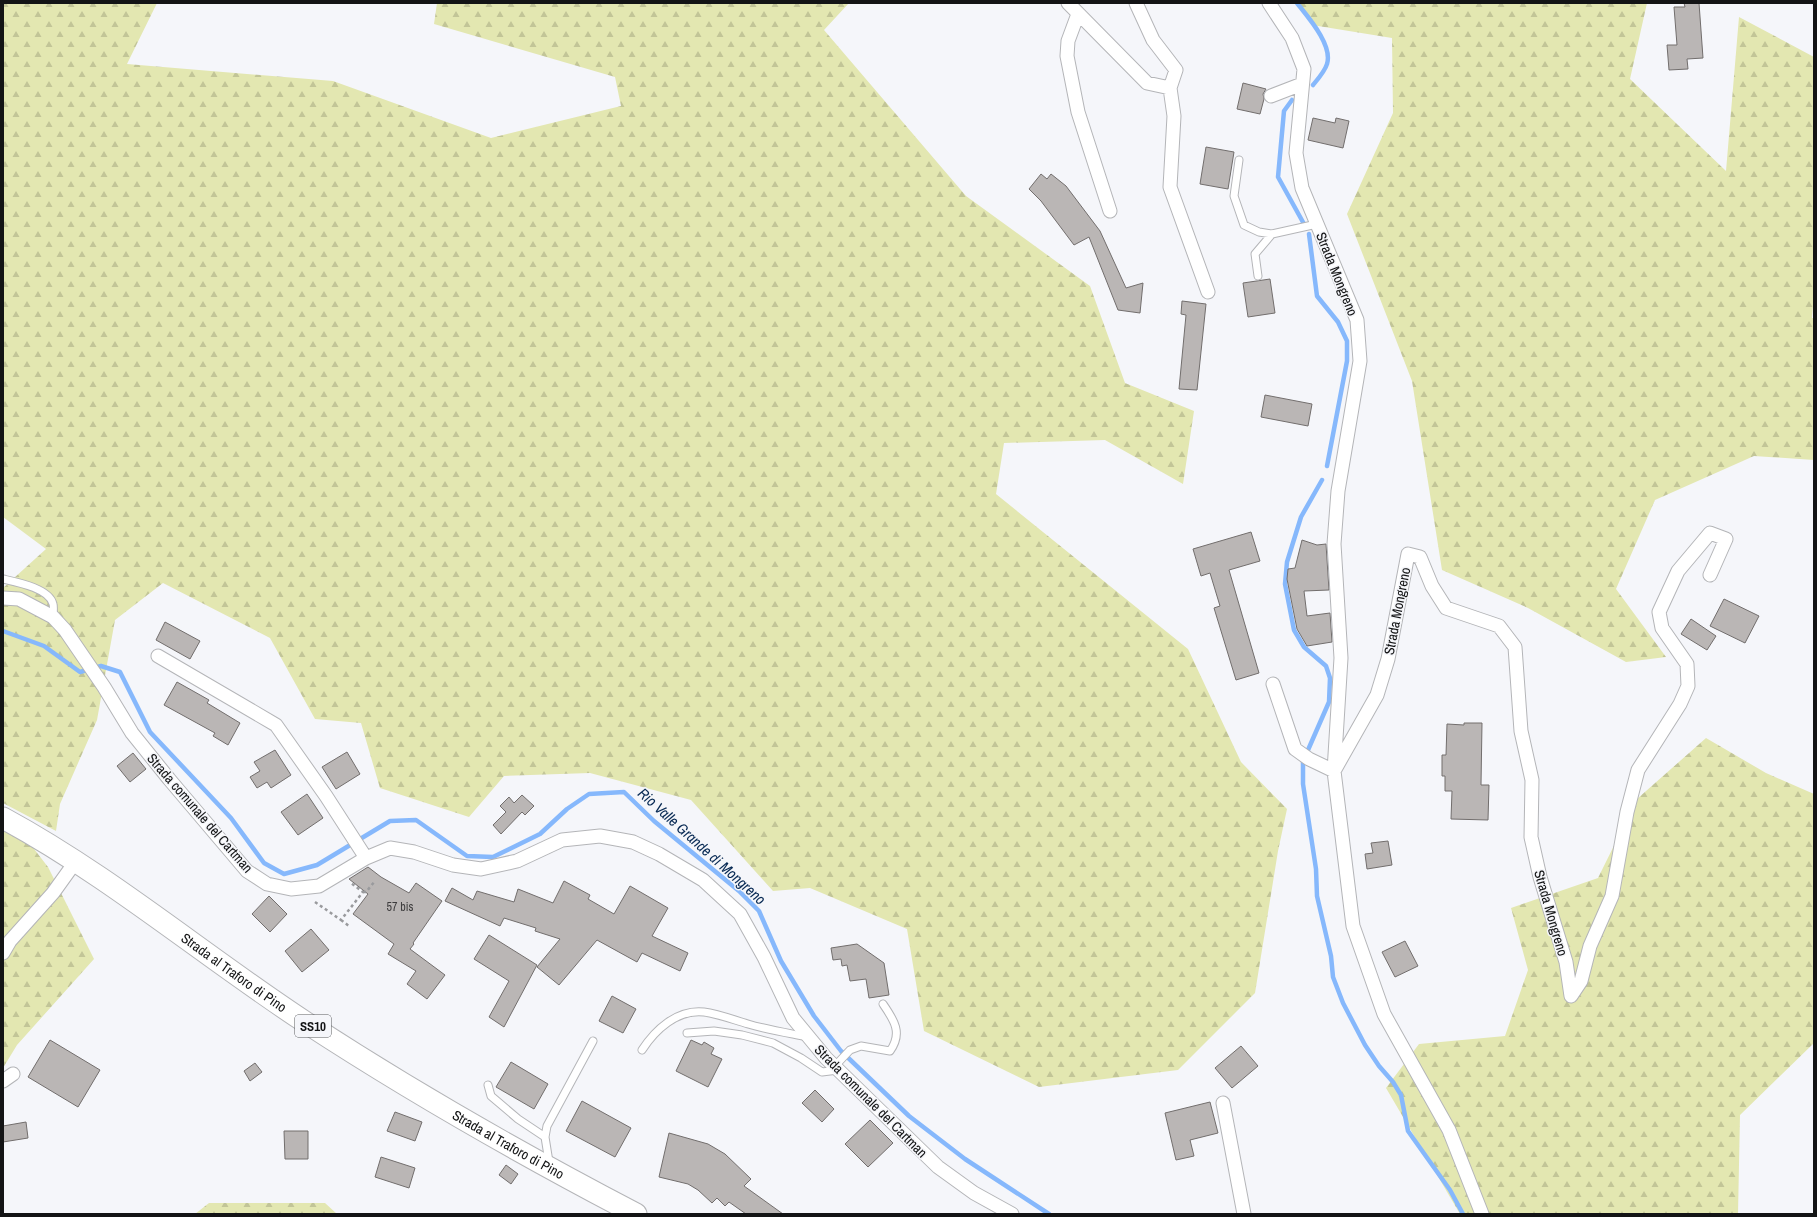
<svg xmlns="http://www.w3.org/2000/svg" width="1817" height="1217" viewBox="0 0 1817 1217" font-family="'Archivo Narrow',sans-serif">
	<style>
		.forest { fill: url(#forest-firs) }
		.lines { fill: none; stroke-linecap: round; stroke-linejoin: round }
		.stream { stroke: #86b8fc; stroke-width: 4.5 }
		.building { fill: #bab6b5; stroke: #726e6d }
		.service-casing { stroke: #b4b5b8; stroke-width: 9 }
		.minor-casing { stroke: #b4b5b8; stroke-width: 15 }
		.primary-casing { stroke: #b4b5b8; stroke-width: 23 }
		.path { stroke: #999a9d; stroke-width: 2.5; stroke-dasharray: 3 3; stroke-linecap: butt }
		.service { stroke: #fff; stroke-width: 7 }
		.minor { stroke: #fff; stroke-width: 13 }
		.primary { stroke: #fff; stroke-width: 21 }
		.labels { text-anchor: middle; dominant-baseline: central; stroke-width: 3; stroke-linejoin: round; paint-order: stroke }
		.number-label { font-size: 12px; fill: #3d3c3d }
		.shield { fill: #f5f6fa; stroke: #57585a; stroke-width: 1 }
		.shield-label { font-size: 13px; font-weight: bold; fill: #131415 }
		.street-label { font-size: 14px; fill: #131415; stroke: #f5f6fa }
		.water-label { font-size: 15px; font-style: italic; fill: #072953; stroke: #f5f6fa }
	</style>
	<defs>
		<pattern id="forest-firs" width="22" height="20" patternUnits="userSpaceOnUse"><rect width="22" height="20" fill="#e3e7b1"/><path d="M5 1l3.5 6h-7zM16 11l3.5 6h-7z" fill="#c2c597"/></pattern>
	</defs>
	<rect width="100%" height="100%" fill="#f5f6fa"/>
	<path class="forest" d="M3 3H157L127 64 333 81 491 138 621 106 615 77 434 24 437 3H849L824 30 966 196 1090 286 1125 383 1194 411 1183 484 1105 440 1004 443 996 494 1188 649 1241 762 1287 809 1278 851 1255 993 1178 1070 1039 1087 924 1031 907 929 810 888 773 891 691 800 590 773 504 776 469 817 380 788 361 723 315 719 270 638 163 583 115 620 97 720 60 804 56 831 3 803V588L46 549 3 517Z
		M1299 3H1647L1630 79 1726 171 1739 17 1814 57V294L1812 318H1814V460L1754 456 1655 500 1616 589 1666 657 1626 662 1528 608 1442 570 1412 381 1347 214 1393 113 1392 38 1312 25Z
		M1706 738 1766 773 1814 794V1043L1740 1115 1738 1214H1460L1386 1088 1419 1044 1505 1036 1528 970 1511 908 1598 878 1637 799Z
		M3 831 31 845 48 867 94 959 17 1045 3 1068Z
		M209 1203H325L337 1214H195Z"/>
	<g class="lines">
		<path class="stream" d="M1297 3C1308 17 1333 45 1327 64 1325 71 1318 79 1313 85
			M1292 100 1284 111 1278 177 1304 224
			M1309 234 1317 296 1338 322 1347 341V361L1327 466
			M3 631 44 646 80 672 101 666 120 672 150 732 231 818 264 863 284 874 317 865 390 821 416 820 467 856 493 857 540 834 567 809 589 794 624 792 654 821 739 891 759 911 781 961 814 1016 841 1051 909 1116 965 1159 1049 1214
			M1308 750 1329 702 1330 678 1326 666 1304 647 1294 630 1285 584 1287 562 1301 517 1322 480
			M1303 761V784L1316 869 1317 896 1331 956 1333 977 1343 1003 1365 1045 1379 1066 1393 1082 1401 1095 1408 1131 1450 1190 1463 1214"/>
	</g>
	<path class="building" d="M1684 3H1699L1703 58 1687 59 1688 69 1669 70 1667 45H1677L1674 7H1685Z
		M1243 83 1266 89 1263 94 1264 99 1260 114 1237 109Z
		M1313 118 1335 123 1336 118 1349 121 1343 148 1308 140Z
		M1206 147 1234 152 1228 189 1200 184Z
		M1041 174 1047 179 1051 174 1066 186 1100 231 1126 288 1143 283 1140 313 1118 310 1089 237 1074 245 1041 201 1029 189Z
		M1270 279 1275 313 1248 317 1243 283Z
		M1182 301 1206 304 1197 390 1179 389 1186 315 1181 314Z
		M1265 395 1312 404 1308 426 1261 417Z
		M1251 532 1260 561 1229 570 1259 673 1236 680 1214 608 1220 606 1210 573 1201 576 1193 549Z
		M1302 540 1317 545 1326 544 1329 590 1304 591 1307 616 1330 613 1332 642 1307 646 1297 629 1287 579 1288 569 1295 568Z
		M1724 599 1759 616 1745 643 1710 626Z
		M1691 619 1716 636 1707 650 1681 634Z
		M165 622 200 641 190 659 156 640Z
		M177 682 209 700 207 703 240 723 228 745 213 736 215 733 164 705Z
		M1464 723H1482L1481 785H1489L1488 820 1451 819 1452 791H1445V776H1442V755H1446L1447 724 1464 725Z
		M275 750 291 775 271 788 267 782 257 788 250 777 260 771 254 762Z
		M347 752 360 774 336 789 322 767Z
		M133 753 146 769 130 782 117 766Z
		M307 794 323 818 298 835 281 812Z
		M522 795 534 806 525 815 522 812 501 834 493 825 506 812 500 806 509 797 514 803Z
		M1388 841 1392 865 1367 869 1365 854 1373 853 1371 843Z
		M368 867 381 877 409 893 416 883 442 901 413 943 414 944 410 949 445 975 427 999 407 984 416 971 388 954 394 944 353 914 368 894 349 879Z
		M564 881 590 895 588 899 614 914 630 886 668 908 652 936 688 953 680 971 642 953 637 962 597 940 559 985 537 967 560 939 535 931 536 928 504 918 500 926 445 901 452 888 473 900 477 891 514 902 518 889 553 903Z
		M269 896 287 914 270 932 252 914Z
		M311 929 329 950 302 972 285 951Z
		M489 935 537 965 504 1027 489 1017 509 981 474 959Z
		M1405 941 1418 966 1395 977 1382 952Z
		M857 944 884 963 889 995 869 998 866 979 850 981 847 965 842 966 841 959 833 960 831 948Z
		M612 996 636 1009 623 1033 599 1021Z
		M50 1040 100 1070 78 1107 28 1077Z
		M691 1040 702 1045 704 1042 714 1048 711 1054 722 1059 708 1087 676 1071Z
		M1241 1046 1258 1066 1232 1088 1215 1068Z
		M511 1062 548 1084 534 1109 496 1087Z
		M255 1063 262 1072 250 1081 244 1071Z
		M815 1090 834 1109 822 1122 802 1103Z
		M582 1101 631 1128 615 1157 566 1131Z
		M1210 1102 1218 1133 1190 1140 1194 1156 1176 1160 1165 1113Z
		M395 1112 422 1122 415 1141 387 1131Z
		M870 1120 893 1143 868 1167 845 1144Z
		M26 1122 28 1138 3 1142V1126Z
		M284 1131H308V1159H285Z
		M669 1133 708 1144 725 1154 751 1179 744 1186 783 1214H746L729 1202 725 1206 717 1198 712 1203 698 1190 688 1184 659 1177Z
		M381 1157 415 1168 409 1188 375 1177Z
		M506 1165 518 1174 511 1184 499 1175Z"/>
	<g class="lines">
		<g class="service-casing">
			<path id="service" d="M1239 160 1234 196 1244 225 1259 232 1272 234 1317 224
				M1258 276 1255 254 1272 234
				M3 579C16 582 49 588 53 604 54 607 53 613 53 617
				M687 1033 714 1031 742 1035 773 1043 801 1058 822 1072 838 1070
				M642 1050C655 1030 677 1009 704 1012 719 1014 734 1020 748 1024 768 1030 788 1033 808 1037
				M834 1067 850 1050 861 1046 890 1051C903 1033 894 1020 883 1004
				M488 1085 491 1096 518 1119 545 1137
				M549 1162 545 1137 547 1126 593 1041"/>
		</g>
		<g class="minor-casing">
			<path id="minor" d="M1068 3 1147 83 1170 88 1176 70 1153 40 1136 3
				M1269 3 1292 38 1304 69 1296 153 1302 188 1357 320 1360 361 1338 491 1334 544 1341 658 1334 771 1353 926 1384 1014 1449 1130 1482 1214
				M1078 14 1068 41 1067 56 1078 112 1110 211
				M1170 88 1174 116 1170 187 1208 292
				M1271 96 1302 84
				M3 598 19 599 53 617 65 630 104 687 132 733 169 779 247 871 267 884 291 889 319 886 366 858 390 848 414 852 453 865 481 869 517 861 562 840 600 836 633 842 659 854 703 880 740 914 764 957 793 1018 826 1058 938 1167 974 1193 1012 1214
				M158 656 276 725 326 796 366 858
				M1273 684 1295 749 1309 759 1334 771 1377 695 1388 659 1408 554 1420 557 1432 586 1446 608 1499 626 1515 647 1521 731 1532 780 1531 837 1540 877 1566 962 1571 996 1581 981 1590 946 1612 896 1627 812 1638 770 1680 704 1688 686 1687 664 1662 628 1659 612 1678 571 1710 533 1726 539 1710 575
				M3 953 10 941 53 893 76 861
				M3 1081 13 1074
				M1223 1103 1244 1214"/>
		</g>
		<g class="primary-casing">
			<g id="primary">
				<path id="s1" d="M3 818C110 876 203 955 305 1022 412 1092 523 1155 636 1214"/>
			</g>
		</g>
		<path class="path" d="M363 892H366L375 881
			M315 902 341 920 363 892 351 883
			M341 920 349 926"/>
		<use href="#service" class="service"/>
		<use href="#minor" class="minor"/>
		<use href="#primary" class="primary"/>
	</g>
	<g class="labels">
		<g class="number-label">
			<text x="400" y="907">57 bis</text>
		</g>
		<rect class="shield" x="295" y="1015" width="36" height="22" rx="3"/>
		<g class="shield-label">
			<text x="313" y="1026">SS10</text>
		</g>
		<g class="street-label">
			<text transform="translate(1337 274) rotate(68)">Strada Mongreno</text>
			<text transform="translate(1397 611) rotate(-79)">Strada Mongreno</text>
			<text transform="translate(200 813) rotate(49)">Strada comunale del Cartman</text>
			<text transform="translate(1551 913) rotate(74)">Strada Mongreno</text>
			<text stroke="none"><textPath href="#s1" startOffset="278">Strada al Traforo di Pino</textPath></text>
			<text transform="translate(871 1101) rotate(45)">Strada comunale del Cartman</text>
			<text stroke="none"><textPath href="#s1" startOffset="602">Strada al Traforo di Pino</textPath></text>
		</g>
		<g class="water-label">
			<text transform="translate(702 846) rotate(42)">Rio Valle Grande di Mongreno</text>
		</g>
	</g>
	<rect width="1817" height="1217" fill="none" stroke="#131415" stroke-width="8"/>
</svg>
